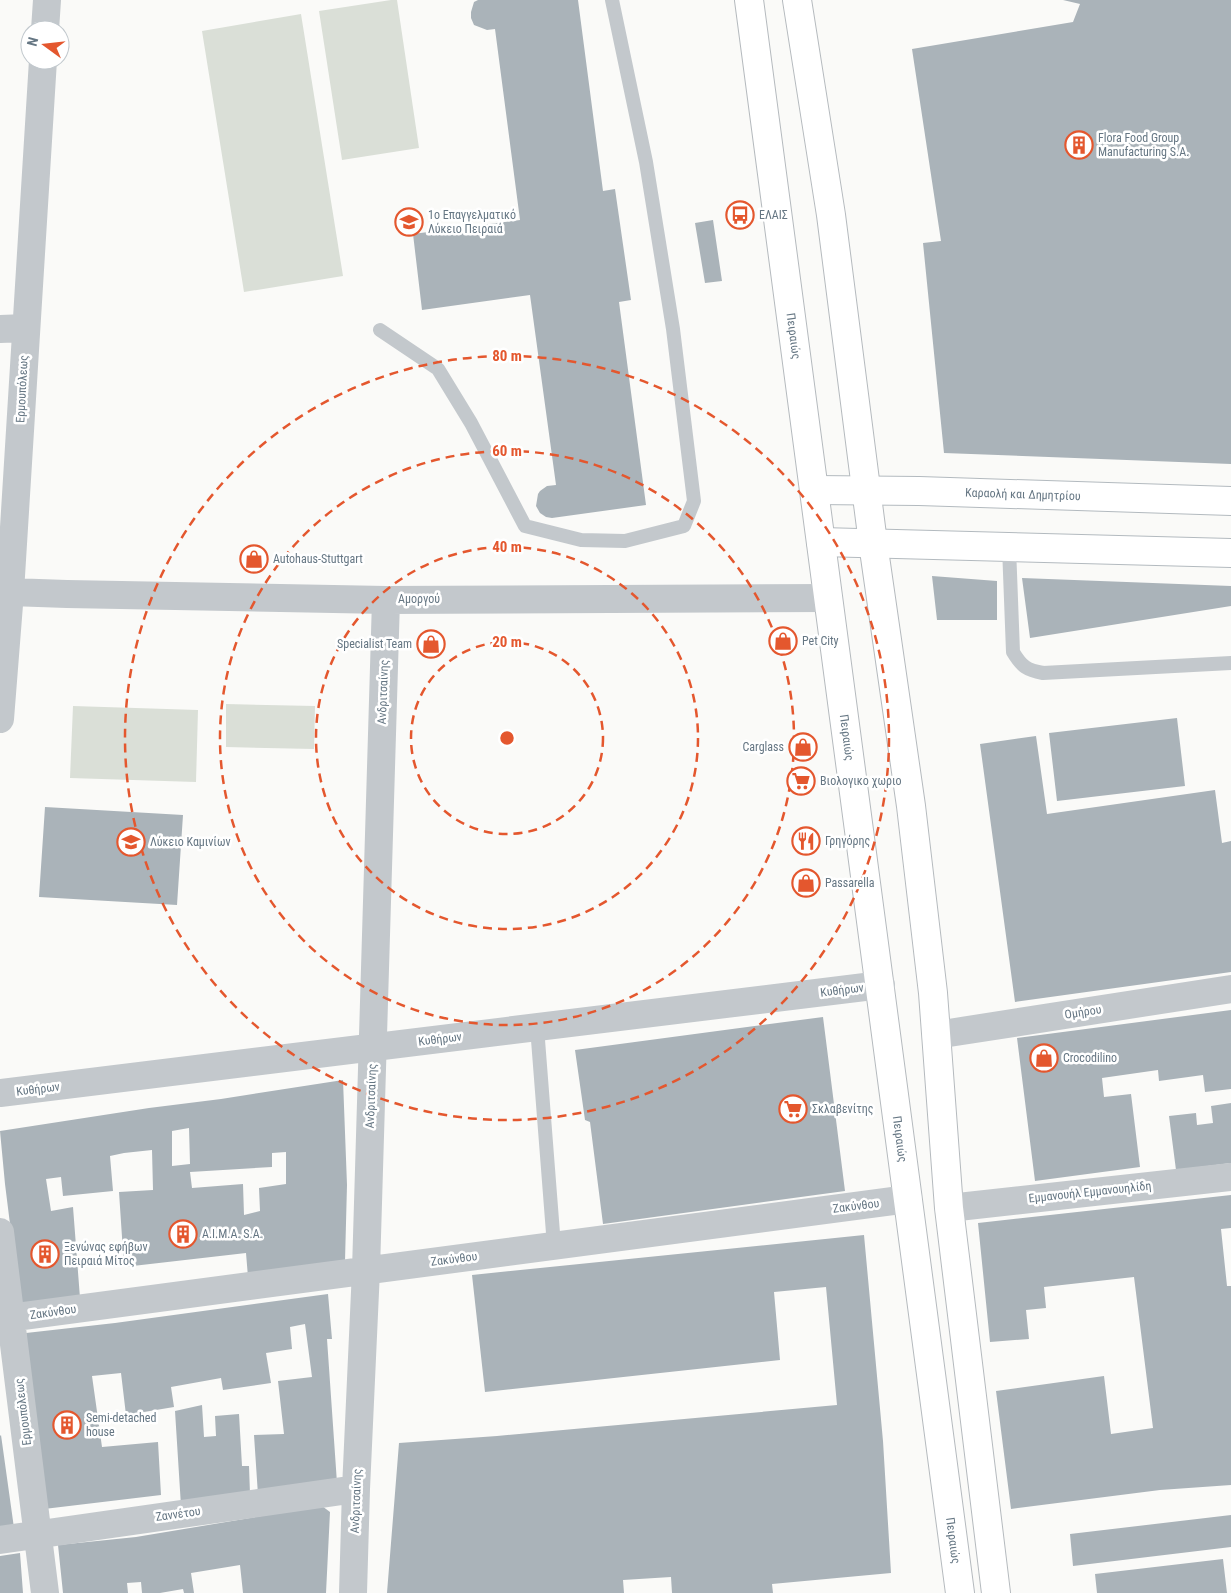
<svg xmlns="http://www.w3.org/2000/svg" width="1231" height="1593" viewBox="0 0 1231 1593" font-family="'Roboto Condensed',sans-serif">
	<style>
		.green { fill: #dadfd7 }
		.building { fill: #aab3b9; fill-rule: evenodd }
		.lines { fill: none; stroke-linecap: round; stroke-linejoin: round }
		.secondary-casing { stroke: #b3babf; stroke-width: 30 }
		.primary-casing { stroke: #b5babe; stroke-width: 30 }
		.service { stroke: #c3c8cc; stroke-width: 14 }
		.minor { stroke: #c3c8cc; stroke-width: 28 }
		.secondary { stroke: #fff; stroke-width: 28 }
		.primary { stroke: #fff; stroke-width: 28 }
		.ring { fill: none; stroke: #e4572e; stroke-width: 2.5; stroke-dasharray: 9 6 }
		.labels { text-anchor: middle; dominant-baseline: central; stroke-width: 5; stroke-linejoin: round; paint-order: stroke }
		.poi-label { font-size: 12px; fill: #657683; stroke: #fff; text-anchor: start }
		.street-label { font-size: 12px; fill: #657683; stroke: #fff }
		.centre { fill: #e4572e; stroke: #fff; stroke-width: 2.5 }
		.ring-label { font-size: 15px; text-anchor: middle; font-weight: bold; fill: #e4572e; stroke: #fff; stroke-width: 5; stroke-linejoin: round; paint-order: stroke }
	</style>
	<rect width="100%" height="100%" fill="#fafaf8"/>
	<path class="green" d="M391 0H397L419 148 342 160 319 11Z
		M301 14 343 276 244 292 202 31Z
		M226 704 315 706 314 749 226 747Z
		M73 706 198 710 196 782 70 778Z"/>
	<path class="building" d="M478 0H578L603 191 615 189 631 300 619 302 646 505 552 518 546 517 540 513 536 506 538 494 540 491 547 486 556 485 530 295 422 310 413 234 520 220 495 29 487 30 474 25 471 18V12L474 2Z
		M1063 0H1231V464L944 453 923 243 941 241 912 49 1073 22 1080 4Z
		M713 220 722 281 705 283 695 223Z
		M932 576 997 581V620H937Z
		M1022 578 1231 586V606L1030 638Z
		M1177 718 1185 786 1057 801 1049 733Z
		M1036 736 1047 814 1215 790 1222 843 1231 841V972L1015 1002 980 744Z
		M45 807 183 815 177 905 39 897Z
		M1231 1010V1089L1205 1092 1203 1075 1159 1081 1158 1070 1102 1078 1104 1097 1131 1094 1140 1167 1035 1181 1017 1038Z
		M823 1017 845 1191 603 1224 590 1122 585 1120 575 1050Z
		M343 1080 347 1185 345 1261 248 1277 246 1253 124 1267 119 1192 153 1190 152 1150 124 1153 110 1156 113 1191 63 1196 61 1177 46 1179 51 1211 73 1207 80 1298 20 1304 5 1184 0 1131 149 1108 221 1099ZM189 1128 190 1164 172 1166V1131ZM286 1152V1184L259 1188 260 1211 244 1215 243 1184 192 1188 190 1172 272 1167V1153Z
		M1231 1103V1163L1176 1170 1169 1116 1196 1113 1197 1125 1213 1123 1211 1106Z
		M1231 1195V1228L1221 1229 1227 1286H1231V1485L1160 1490 1011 1509 996 1391 1104 1376 1111 1434 1153 1428 1134 1277 1044 1287 1046 1308 1026 1310 1029 1339 990 1342 978 1223Z
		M864 1235 883 1441 891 1573 772 1584 773 1593H672L671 1577 623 1580 624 1593H387L399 1443 497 1436 837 1405 826 1287 774 1292 780 1360 485 1392 472 1275Z
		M328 1294 332 1339H327L337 1483 258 1495 254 1435 284 1434 278 1381 312 1377 305 1324 290 1327 292 1349 266 1353 271 1383 223 1390 221 1378 171 1387 174 1407 126 1415 121 1373 92 1376 102 1447 158 1442 161 1495 44 1509 26 1333 115 1323Z
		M202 1405 204 1437 216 1436 215 1416 239 1414 242 1466H249L250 1494 181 1506 175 1411Z
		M1 1435 14 1528 0 1530V1436Z
		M322 1506 330 1512 326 1593H243L240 1565 191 1573 194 1593H184L183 1589 160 1593H142L141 1582 127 1583 128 1593H63L58 1545 136 1537Z
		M1231 1515V1547L1073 1566 1070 1534Z
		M20 1553 23 1593H0V1556Z
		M1223 1559 1227 1593H1097L1095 1574Z"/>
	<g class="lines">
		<g class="secondary-casing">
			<g id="secondary">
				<path id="s1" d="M815 490 919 491 1231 501"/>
				<path d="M821 542 1231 553"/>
			</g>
		</g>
		<g class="primary-casing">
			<g id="primary">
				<path id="s2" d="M749 0 960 1593"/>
				<path d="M797 0 831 215 873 543 911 806 933 993 949 1208 996 1593"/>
			</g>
		</g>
		<path class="service" d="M380 330 438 369 471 423 525 526 581 540 625 541 684 526 694 501 673 329 646 162 612 0
			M1009 547 1013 652C1022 667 1027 670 1043 673L1231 663
			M537 1027 554 1246"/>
		<path class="minor" d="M45 30 47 0
			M0 329 26 328
			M10 592 67 594 386 600 828 598
			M0 719 10 592 43 60
			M936 1035 1231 989
			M0 1093 881 985
			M949 1208 1231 1177
			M0 1232 45 1593
			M0 1319 908 1199
			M0 1540 356 1489
			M353 1593 356 1489 366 1270 386 600"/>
		<use href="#secondary" class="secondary"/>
		<use href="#primary" class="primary"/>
	</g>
	<g class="ring">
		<circle cx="507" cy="738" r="96"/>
		<circle cx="507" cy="738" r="191"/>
		<circle cx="507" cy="738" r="287"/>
		<circle cx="507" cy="738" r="382"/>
	</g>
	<defs>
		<g id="building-ring" transform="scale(1.4375)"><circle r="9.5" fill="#fff" stroke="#e4572e" stroke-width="1.5"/><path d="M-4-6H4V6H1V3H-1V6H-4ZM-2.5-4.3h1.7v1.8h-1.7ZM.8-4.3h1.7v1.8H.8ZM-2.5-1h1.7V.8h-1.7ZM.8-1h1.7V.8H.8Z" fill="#e4572e"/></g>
		<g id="bus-ring" transform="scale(1.4375)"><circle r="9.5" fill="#fff" stroke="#e4572e" stroke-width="1.5"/><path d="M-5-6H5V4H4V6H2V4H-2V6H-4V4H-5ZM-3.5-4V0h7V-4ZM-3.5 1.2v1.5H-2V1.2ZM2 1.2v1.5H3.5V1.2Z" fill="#e4572e"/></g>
		<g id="school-ring" transform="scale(1.4375)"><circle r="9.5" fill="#fff" stroke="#e4572e" stroke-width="1.5"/><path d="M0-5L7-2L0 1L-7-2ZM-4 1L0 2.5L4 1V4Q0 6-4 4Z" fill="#e4572e"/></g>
		<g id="shop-ring" transform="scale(1.4375)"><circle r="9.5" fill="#fff" stroke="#e4572e" stroke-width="1.5"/><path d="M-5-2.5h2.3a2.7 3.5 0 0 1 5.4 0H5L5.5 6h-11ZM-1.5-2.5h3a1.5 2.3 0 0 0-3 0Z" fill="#e4572e"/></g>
		<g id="supermarket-ring" transform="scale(1.4375)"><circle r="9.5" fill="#fff" stroke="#e4572e" stroke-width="1.5"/><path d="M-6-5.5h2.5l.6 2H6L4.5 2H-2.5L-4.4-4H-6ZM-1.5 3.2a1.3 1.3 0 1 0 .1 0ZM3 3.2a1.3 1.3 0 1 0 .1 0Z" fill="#e4572e"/></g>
		<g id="restaurant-ring" transform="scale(1.4375)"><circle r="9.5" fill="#fff" stroke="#e4572e" stroke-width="1.5"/><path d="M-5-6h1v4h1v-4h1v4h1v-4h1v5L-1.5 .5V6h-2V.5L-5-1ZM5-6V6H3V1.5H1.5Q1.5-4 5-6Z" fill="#e4572e"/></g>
	</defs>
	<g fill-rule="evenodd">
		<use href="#building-ring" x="1079" y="145"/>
		<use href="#bus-ring" x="740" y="215"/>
		<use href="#school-ring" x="409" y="222"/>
		<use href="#shop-ring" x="254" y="559"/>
		<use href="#shop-ring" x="783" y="641"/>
		<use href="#shop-ring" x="431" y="644"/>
		<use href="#shop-ring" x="803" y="747"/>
		<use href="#supermarket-ring" x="801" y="781"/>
		<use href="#restaurant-ring" x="806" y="841"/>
		<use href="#school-ring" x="131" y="842"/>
		<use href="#shop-ring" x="806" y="883"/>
		<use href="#shop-ring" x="1044" y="1058"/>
		<use href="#supermarket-ring" x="793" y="1109"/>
		<use href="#building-ring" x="183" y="1234"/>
		<use href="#building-ring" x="45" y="1254"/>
		<use href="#building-ring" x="67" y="1425"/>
	</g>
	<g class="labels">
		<g class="poi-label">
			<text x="1098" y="138">Flora Food Group<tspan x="1098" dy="14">Manufacturing S.A.</tspan></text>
			<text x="428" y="215">1ο Επαγγελματικό<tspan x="428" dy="14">Λύκειο Πειραιά</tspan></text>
			<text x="759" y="215">ΕΛΑΙΣ</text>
			<text x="273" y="559">Autohaus-Stuttgart</text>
			<text x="802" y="641">Pet City</text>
			<text x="412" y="644" text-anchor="end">Specialist Team</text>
			<text x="784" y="747" text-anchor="end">Carglass</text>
			<text x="820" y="781">Βιολογικο χωριο</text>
			<text x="825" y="841">Γρηγόρης</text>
			<text x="150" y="842">Λύκειο Καμινίων</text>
			<text x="825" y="883">Passarella</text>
			<text x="1063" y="1058">Crocodilino</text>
			<text x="812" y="1109">Σκλαβενίτης</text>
			<text x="202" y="1234">A.I.M.A. S.A.</text>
			<text x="64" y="1247">Ξενώνας εφήβων<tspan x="64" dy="14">Πειραιά Μίτος</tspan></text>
			<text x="86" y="1418">Semi-detached<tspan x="86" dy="14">house</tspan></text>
		</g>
		<g class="street-label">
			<text stroke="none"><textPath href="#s2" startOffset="339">Πειραιώς</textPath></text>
			<text transform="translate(22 389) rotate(-87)">Ερμουπόλεως</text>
			<text stroke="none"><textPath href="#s1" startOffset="208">Καραολή και Δημητρίου</textPath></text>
			<text x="419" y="599">Αμοργού</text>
			<text transform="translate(383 692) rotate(-88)">Ανδριτσαίνης</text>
			<text stroke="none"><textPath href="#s2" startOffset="744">Πειραιώς</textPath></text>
			<text transform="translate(842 990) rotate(-7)">Κυθήρων</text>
			<text transform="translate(1083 1012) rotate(-9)">Ομήρου</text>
			<text transform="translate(440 1039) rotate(-7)">Κυθήρων</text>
			<text transform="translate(38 1089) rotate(-7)">Κυθήρων</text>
			<text transform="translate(371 1096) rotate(-88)">Ανδριτσαίνης</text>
			<text stroke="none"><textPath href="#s2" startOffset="1149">Πειραιώς</textPath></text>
			<text transform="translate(1090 1192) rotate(-6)">Εμμανουήλ Εμμανουηλίδη</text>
			<text transform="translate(856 1206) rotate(-7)">Ζακύνθου</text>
			<text transform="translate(454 1259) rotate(-7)">Ζακύνθου</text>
			<text transform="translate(53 1312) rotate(-8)">Ζακύνθου</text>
			<text transform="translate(23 1412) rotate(-97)">Ερμουπόλεως</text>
			<text transform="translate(356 1501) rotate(-88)">Ανδριτσαίνης</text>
			<text transform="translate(178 1514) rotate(-8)">Ζαννέτου</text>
			<text stroke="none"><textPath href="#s2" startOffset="1554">Πειραιώς</textPath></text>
		</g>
	</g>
	<circle cx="507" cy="738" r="8" class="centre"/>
	<g class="ring-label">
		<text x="507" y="361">80 m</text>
		<text x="507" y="456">60 m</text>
		<text x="507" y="552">40 m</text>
		<text x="507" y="647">20 m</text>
	</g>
	<g transform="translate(45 45) rotate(285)"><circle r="24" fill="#ffffff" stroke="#c1c8cd"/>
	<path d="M0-4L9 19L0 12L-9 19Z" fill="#e4572e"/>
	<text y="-8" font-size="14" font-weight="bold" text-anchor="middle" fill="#657683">N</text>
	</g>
</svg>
